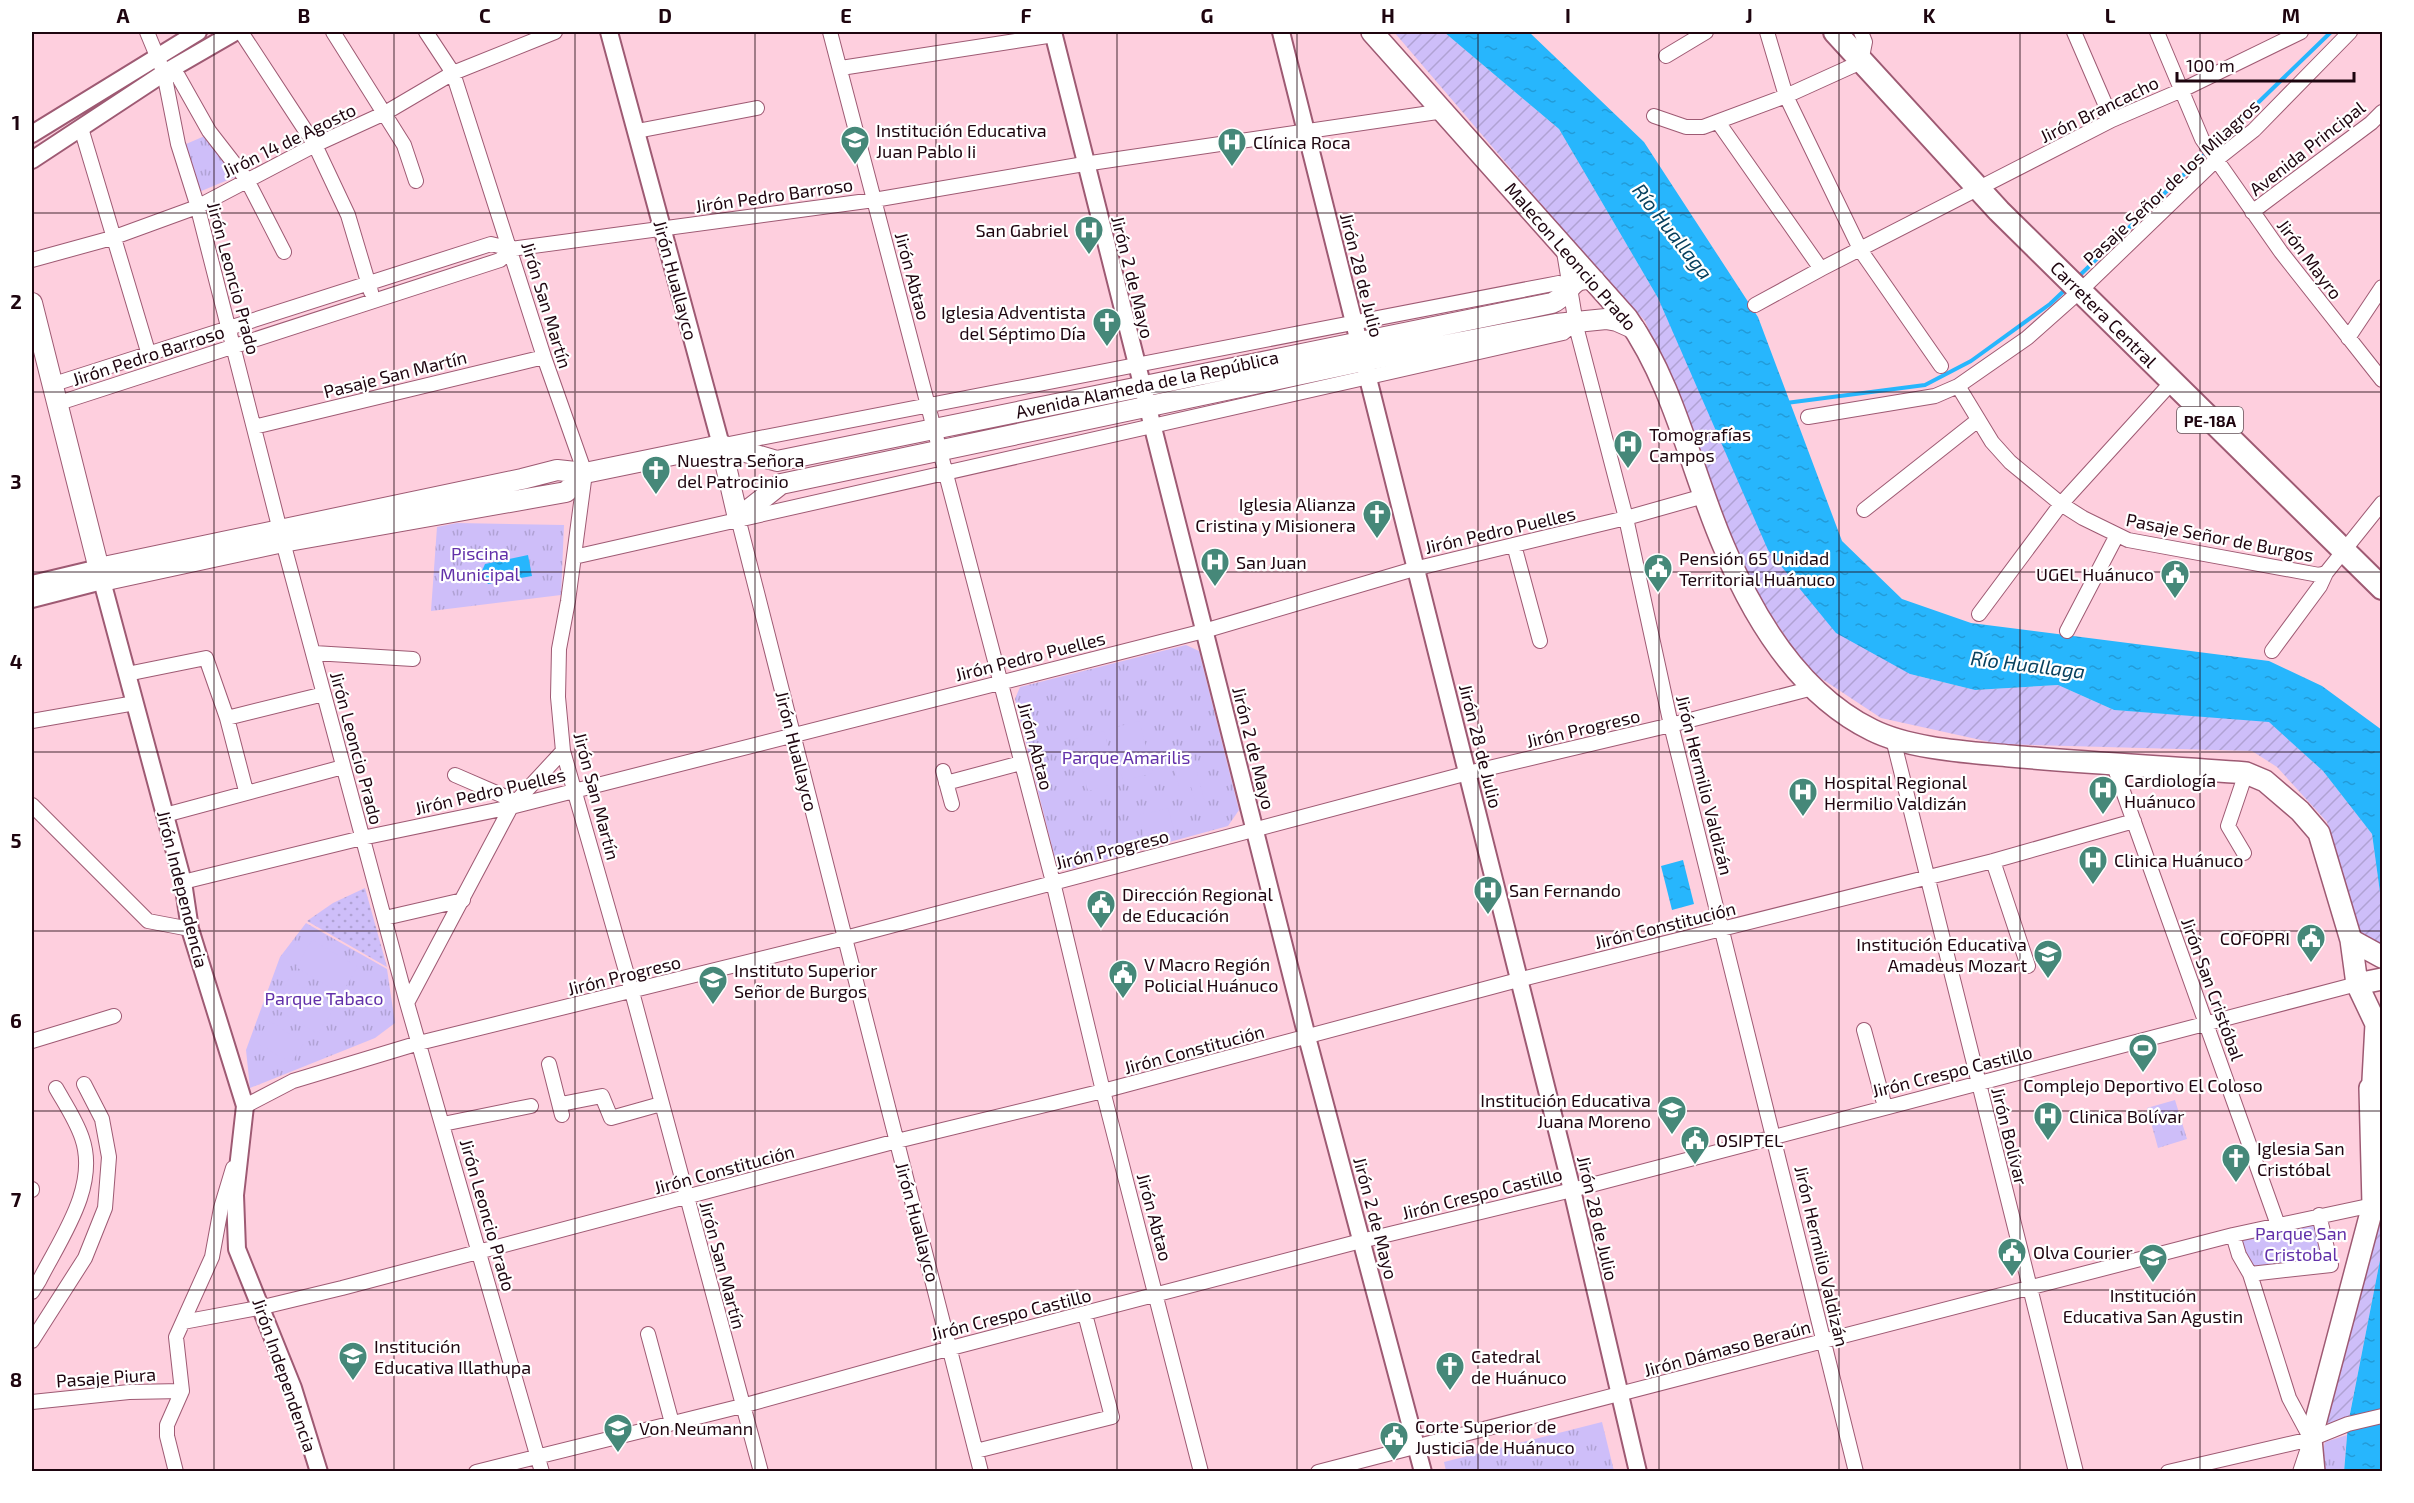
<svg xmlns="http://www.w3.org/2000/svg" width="2414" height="1503" viewBox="0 0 2414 1503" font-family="'Exo 2',sans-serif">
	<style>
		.grass { fill: url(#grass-dots) }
		.park { fill: url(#park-tufts) }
		.garden { fill: url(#garden-furrows) }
		.pitch { fill: #cebef9 }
		.water { fill: url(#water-ripples) }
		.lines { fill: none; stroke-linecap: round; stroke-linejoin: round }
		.stream { stroke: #27b6fd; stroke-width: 4 }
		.minor-casing { stroke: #9e5a73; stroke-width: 16 }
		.tertiary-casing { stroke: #9e5a73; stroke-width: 20 }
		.secondary-casing { stroke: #9e5a73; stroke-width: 22 }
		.primary-casing { stroke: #9e5a73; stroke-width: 24 }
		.trunk-casing { stroke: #9e5a73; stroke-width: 26 }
		.minor { stroke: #fff; stroke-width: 14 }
		.tertiary { stroke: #fff; stroke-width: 16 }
		.secondary { stroke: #fff; stroke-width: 20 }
		.primary { stroke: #fff; stroke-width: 21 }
		.trunk { stroke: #fff; stroke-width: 22 }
		.grid { fill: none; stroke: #1e050f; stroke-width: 1.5; stroke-opacity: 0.55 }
		.labels { text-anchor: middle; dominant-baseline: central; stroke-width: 4.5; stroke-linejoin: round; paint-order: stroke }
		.shield { fill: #fff; stroke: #625057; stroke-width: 1.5 }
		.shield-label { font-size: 16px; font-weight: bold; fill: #1e050f }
		.street-label { font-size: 18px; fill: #1e050f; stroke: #fff }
		.poi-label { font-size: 18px; fill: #1e050f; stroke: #fff; text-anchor: start }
		.park-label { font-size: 18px; fill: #6230a9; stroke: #fff }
		.water-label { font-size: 20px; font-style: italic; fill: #09415e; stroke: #fff }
		.neatline { fill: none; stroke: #1e050f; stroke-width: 2 }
		.grid-label { font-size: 20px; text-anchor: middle; font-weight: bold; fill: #1e050f }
	</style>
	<defs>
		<pattern id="grass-dots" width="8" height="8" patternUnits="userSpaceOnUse" patternTransform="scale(1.5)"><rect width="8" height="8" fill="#cebef9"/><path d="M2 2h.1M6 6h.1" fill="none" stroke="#b0a2d4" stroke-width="1.8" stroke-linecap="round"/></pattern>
		<pattern id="park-tufts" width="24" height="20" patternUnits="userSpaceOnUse" patternTransform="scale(1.5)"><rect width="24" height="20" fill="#cebef9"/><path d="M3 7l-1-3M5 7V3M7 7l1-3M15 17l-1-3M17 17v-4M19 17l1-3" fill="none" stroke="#b0a2d4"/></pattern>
		<pattern id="garden-furrows" width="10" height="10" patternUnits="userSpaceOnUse" patternTransform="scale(1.5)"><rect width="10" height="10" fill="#cebef9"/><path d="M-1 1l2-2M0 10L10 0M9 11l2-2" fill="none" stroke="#b0a2d4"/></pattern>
		<pattern id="water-ripples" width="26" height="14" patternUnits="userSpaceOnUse" patternTransform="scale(1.5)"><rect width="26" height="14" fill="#27b6fd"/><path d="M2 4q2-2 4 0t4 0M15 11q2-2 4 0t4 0" fill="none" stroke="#229bd8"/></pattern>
	</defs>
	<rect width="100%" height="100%" fill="#fecfde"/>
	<path class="grass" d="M365 888 387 967 307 921 333 903Z"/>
	<path class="park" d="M207 135 235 177 199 192 186 144Z
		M457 523 564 525 561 595 431 611 437 527Z
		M1186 645 1199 651 1239 810 1228 826 1067 870 1056 863 1015 699 1020 687Z
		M306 923 387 969 395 1023 375 1038 250 1088 246 1050 280 957Z
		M2175 1100 2187 1139 2158 1148 2147 1108Z
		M2310 1222 2316 1226 2323 1253 2319 1260 2251 1268 2239 1242 2242 1240Z
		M1602 1422 1614 1471H1446L1444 1462Z
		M2347 1435 2344 1471 2318 1472 2325 1442Z"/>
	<path class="garden" d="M1394 32H1444L1559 129 1658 298 1910 674 1975 690 2058 685 2114 710 2269 721 2323 771 2372 834 2382 907V948L2368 942 2359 931 2327 822 2277 767 2252 751 1999 744 1881 718 1816 675 1793 648 1746 576 1676 389 1645 321 1567 234Z
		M2382 1213V1250L2349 1418 2329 1424 2326 1418 2328 1409Z"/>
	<path class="pitch" d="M1139 721 1153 773 1123 781 1109 729Z
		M1104 731 1117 783 1088 791 1074 739Z
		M1193 757 1207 810 1197 805 1191 787H1179L1173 763Z
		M1168 808 1174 830 1144 837 1139 815Z
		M312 940 358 967 341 994 296 967Z
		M289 979 335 1006 318 1034 273 1007Z
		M268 1020 304 1043 291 1063 257 1043Z"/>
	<path class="water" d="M1444 32H1529L1644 142 1758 317 1842 541 1902 599 1971 623 2269 661 2322 686 2382 730V907L2372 834 2323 771 2269 722 2114 710 2058 685 1975 690 1910 674 1836 633 1768 550 1658 298 1559 129Z
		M528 555 532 576 488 584 481 573 485 564Z
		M1683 860 1694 904 1672 910 1661 866Z
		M2382 1250V1471L2344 1472 2348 1424Z"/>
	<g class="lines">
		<path class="stream" d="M2077 278 2331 32
			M1786 403 1925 385 1971 361 2050 304 2068 287"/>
		<g class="minor-casing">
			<path id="minor" d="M147 32 164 73 178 144 196 201 283 542 407 1003 542 1472
				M241 32 315 145 348 215 371 292
				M333 32 404 145 416 181
				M426 32 453 73 544 357 585 473 568 601 559 649 558 697 563 751 632 992 761 1472
				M830 32 1053 882 1103 1091 1201 1472
				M1767 32 1786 96 1861 251 1941 366
				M2074 32 2112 120
				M2157 32 2202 139 2281 252 2382 380
				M1666 56 1706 32
				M841 68 1054 35
				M164 73 178 76 209 131 247 180 284 252
				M1654 116 1686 127H1703L1786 96 1861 62 1865 42 1861 32
				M1718 122 1821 269 2112 120 2182 90 2301 32
				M81 128 149 355
				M637 131 757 108
				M2252 212 2371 123 2382 112
				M1563 246 1577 330 1626 518 1671 725 1856 1472
				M32 260 112 238 197 207 315 145 385 113 453 73 555 32
				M1755 305 1821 269
				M2348 338 2382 287
				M54 384 491 244 511 249
				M1958 386 1992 442 2010 462 2061 504 2083 518 2128 540 2319 575 2326 573 2382 503
				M59 403 500 260 511 249 874 200 1084 164 1444 111
				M1808 417 1935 396 1958 386 2027 338 2080 291 2216 160 2254 130 2350 32
				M254 427 544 357
				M724 445 1548 285 1559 283 1569 288
				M1864 510 1978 420
				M738 518 981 1472
				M1514 545 1540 641
				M574 557 1563 333 1575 323
				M1979 614 2061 504 2172 382
				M2067 631 2117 535
				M2272 651 2320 586 2326 573
				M314 653 413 659
				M127 674 206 658 227 718 246 791
				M227 718 324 694
				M32 721 135 703
				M1893 739 2076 1472
				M2114 766 2278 1225
				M943 771 952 804
				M455 775 515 801
				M946 783 1021 763
				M32 805 148 921 190 929
				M165 815 343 767
				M2244 853 2228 826 2246 773
				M1993 861 2028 966
				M183 882 362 838 511 807 1204 631 1414 569 1626 518 1704 496
				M385 918 463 900
				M407 1003 511 807 563 751
				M1864 1030 1885 1107
				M32 1041 114 1016
				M549 1064 562 1115
				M561 1104 602 1096 611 1118 661 1104
				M245 1106 293 1081 419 1043 845 938 1468 773 1671 725 1813 688
				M443 1124 531 1106
				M32 1189V1190
				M2233 1235 2239 1255 2250 1274 2289 1398 2311 1439 2300 1472
				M2250 1274 2331 1265 2319 1215
				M32 1292 39 1281C60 1239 99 1187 82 1138 76 1120 65 1104 56 1088
				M183 1322 263 1307 342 1288 897 1141 1103 1091 1518 980 1993 861 2134 821
				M648 1334 672 1423
				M32 1341 85 1258 105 1208 109 1157 102 1119 84 1084
				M32 1402 129 1392 182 1391
				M976 1451 1112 1417 1085 1314
				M176 1472 167 1436V1425L182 1391 176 1337 212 1257 221 1208 233 1168
				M476 1472 742 1406 951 1348 1361 1241 1572 1190 2357 984
				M1318 1472 2233 1235 2373 1205
				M2168 1472 2311 1439 2348 1424 2382 1416"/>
		</g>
		<g class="tertiary-casing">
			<path id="tertiary" d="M609 32 721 445
				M1053 32 1307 1037 1423 1472
				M1281 32 1572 1190 1638 1472
				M32 134 198 32
				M32 160 164 73 235 32
				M32 584 99 568
				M32 599 102 581 183 882 190 929 245 1106 235 1195 237 1249 293 1388 319 1472"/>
		</g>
		<g class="secondary-casing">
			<path id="secondary" d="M32 303 102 581 283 542 566 492 585 473
				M721 445 738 518 781 484 1363 361 1556 324 1606 319 1617 321 1635 329
				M99 568 522 479 557 470 585 473 721 445 777 461 1552 303C1572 295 1570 273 1595 281"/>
		</g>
		<g class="primary-casing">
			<path id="primary" d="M1372 32 1627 318C1675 386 1691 471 1724 547 1754 619 1799 694 1872 730 1910 749 1968 752 2010 756 2088 763 2167 767 2246 773L2265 781 2300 811 2319 833 2351 940 2357 984 2376 1024 2372 1099
				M2351 940 2382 957
				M2357 984 2382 979
				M2314 1472 2311 1439 2373 1205 2370 1088"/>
		</g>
		<g class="trunk-casing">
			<path id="trunk" d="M1835 32 1999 211 2382 588"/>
		</g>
		<use href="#minor" class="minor"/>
		<use href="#tertiary" class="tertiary"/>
		<use href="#secondary" class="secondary"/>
		<use href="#primary" class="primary"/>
		<use href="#trunk" class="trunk"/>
	</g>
	<path class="grid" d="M214 32V1472M394 32V1472M575 32V1472M755 32V1472M936 32V1472M1117 32V1472M1297 32V1472M1478 32V1472M1659 32V1472M1839 32V1472M2020 32V1472M2200 32V1472M32 213H2382M32 392H2382M32 572H2382M32 752H2382M32 931H2382M32 1111H2382M32 1290H2382"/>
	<defs>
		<g id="school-pin" transform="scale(1.5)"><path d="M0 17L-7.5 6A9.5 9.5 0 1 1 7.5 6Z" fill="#468879" stroke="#fff"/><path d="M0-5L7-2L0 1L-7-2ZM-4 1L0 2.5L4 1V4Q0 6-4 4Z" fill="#fff"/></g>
		<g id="hospital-pin" transform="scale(1.5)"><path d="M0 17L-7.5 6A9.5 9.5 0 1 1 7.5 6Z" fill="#468879" stroke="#fff"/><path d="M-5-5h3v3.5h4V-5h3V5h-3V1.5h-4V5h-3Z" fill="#fff"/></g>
		<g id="church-pin" transform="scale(1.5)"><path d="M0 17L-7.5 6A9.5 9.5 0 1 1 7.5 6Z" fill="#468879" stroke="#fff"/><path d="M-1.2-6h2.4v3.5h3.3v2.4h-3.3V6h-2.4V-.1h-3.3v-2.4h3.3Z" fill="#fff"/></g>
		<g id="civic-pin" transform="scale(1.5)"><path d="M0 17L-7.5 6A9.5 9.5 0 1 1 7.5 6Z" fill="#468879" stroke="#fff"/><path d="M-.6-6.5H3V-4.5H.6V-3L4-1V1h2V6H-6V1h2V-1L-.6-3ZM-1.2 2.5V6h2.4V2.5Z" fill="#fff"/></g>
		<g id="university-pin" transform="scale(1.5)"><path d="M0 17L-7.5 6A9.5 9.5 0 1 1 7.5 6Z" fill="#468879" stroke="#fff"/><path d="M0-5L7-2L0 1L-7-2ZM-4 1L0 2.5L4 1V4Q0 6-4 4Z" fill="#fff"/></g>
		<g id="stadium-pin" transform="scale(1.5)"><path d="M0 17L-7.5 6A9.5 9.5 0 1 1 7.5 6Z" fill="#468879" stroke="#fff"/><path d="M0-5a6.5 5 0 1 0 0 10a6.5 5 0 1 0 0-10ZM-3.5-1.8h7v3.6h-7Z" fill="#fff"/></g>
	</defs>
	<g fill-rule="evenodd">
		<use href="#school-pin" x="855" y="140"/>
		<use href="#hospital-pin" x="1232" y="142"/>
		<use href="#hospital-pin" x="1089" y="230"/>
		<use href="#church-pin" x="1107" y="322"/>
		<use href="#hospital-pin" x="1628" y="444"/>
		<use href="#church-pin" x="656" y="470"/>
		<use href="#church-pin" x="1377" y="514"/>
		<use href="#hospital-pin" x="1215" y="562"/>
		<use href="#civic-pin" x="1658" y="568"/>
		<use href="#civic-pin" x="2175" y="574"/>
		<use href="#hospital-pin" x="2103" y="790"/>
		<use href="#hospital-pin" x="1803" y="792"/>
		<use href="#hospital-pin" x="2093" y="860"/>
		<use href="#hospital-pin" x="1488" y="890"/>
		<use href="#civic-pin" x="1101" y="904"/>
		<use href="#civic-pin" x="2311" y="938"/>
		<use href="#school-pin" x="2048" y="954"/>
		<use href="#civic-pin" x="1123" y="974"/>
		<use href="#university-pin" x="713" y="980"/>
		<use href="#stadium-pin" x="2143" y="1048"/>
		<use href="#school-pin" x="1672" y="1110"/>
		<use href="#hospital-pin" x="2048" y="1116"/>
		<use href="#civic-pin" x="1695" y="1140"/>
		<use href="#church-pin" x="2236" y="1158"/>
		<use href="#civic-pin" x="2012" y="1252"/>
		<use href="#school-pin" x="2153" y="1258"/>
		<use href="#school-pin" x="353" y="1356"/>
		<use href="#church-pin" x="1450" y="1366"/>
		<use href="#school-pin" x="618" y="1428"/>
		<use href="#civic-pin" x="1394" y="1436"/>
	</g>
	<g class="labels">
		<rect class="shield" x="2177" y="407" width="66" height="26" rx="4.5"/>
		<g class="shield-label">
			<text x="2210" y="420">PE-18A</text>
		</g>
		<g class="street-label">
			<text transform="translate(2099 109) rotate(-26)">Jirón Brancacho</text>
			<text transform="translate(289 140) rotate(-26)">Jirón 14 de Agosto</text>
			<text transform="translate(2307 148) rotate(-38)">Avenida Principal</text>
			<text transform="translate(2171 182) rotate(-43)">Pasaje Señor de los Milagros</text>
			<text transform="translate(774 195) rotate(-8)">Jirón Pedro Barroso</text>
			<text transform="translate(1571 256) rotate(49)">Malecon Leoncio Prado</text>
			<text transform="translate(2310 259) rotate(53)">Jirón Mayro</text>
			<text transform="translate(1362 275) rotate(76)">Jirón 28 de Julio</text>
			<text transform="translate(913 276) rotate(75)">Jirón Abtao</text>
			<text transform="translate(1133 277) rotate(76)">Jirón 2 de Mayo</text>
			<text transform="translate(234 278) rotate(75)">Jirón Leoncio Prado</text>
			<text transform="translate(676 280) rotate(75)">Jirón Huallayco</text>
			<text transform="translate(547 305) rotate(73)">Jirón San Martín</text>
			<text transform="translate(2104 314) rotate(45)">Carretera Central</text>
			<text transform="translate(148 355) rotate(-18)">Jirón Pedro Barroso</text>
			<text transform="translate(395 374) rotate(-14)">Pasaje San Martín</text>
			<text transform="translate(1147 384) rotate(-12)">Avenida Alameda de la República</text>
			<text transform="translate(1500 530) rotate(-13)">Jirón Pedro Puelles</text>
			<text transform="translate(2220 537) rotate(11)">Pasaje Señor de Burgos</text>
			<text transform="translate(1030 656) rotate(-14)">Jirón Pedro Puelles</text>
			<text transform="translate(1583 728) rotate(-13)">Jirón Progreso</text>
			<text transform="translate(1036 746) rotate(75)">Jirón Abtao</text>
			<text transform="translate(1481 746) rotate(76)">Jirón 28 de Julio</text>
			<text transform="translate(357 748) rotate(75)">Jirón Leoncio Prado</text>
			<text transform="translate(1254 748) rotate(76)">Jirón 2 de Mayo</text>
			<text transform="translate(797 751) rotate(76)">Jirón Huallayco</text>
			<text transform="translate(1705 785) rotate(76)">Jirón Hermilio Valdizán</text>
			<text transform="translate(490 791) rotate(-13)">Jirón Pedro Puelles</text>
			<text transform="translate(597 796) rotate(75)">Jirón San Martín</text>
			<text transform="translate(1112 849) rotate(-14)">Jirón Progreso</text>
			<text transform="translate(183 889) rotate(76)">Jirón Independencia</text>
			<text transform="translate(1665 925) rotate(-14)">Jirón Constitución</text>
			<text transform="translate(624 975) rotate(-14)">Jirón Progreso</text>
			<text transform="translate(2213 989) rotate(70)">Jirón San Cristóbal</text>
			<text transform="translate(1194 1049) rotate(-15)">Jirón Constitución</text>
			<text transform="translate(1952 1071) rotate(-14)">Jirón Crespo Castillo</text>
			<text transform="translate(2010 1136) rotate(76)">Jirón Bolívar</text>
			<text transform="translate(724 1169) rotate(-15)">Jirón Constitución</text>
			<text transform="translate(1482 1193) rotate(-14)">Jirón Crespo Castillo</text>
			<text transform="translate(488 1215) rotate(74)">Jirón Leoncio Prado</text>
			<text transform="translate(1155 1217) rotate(75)">Jirón Abtao</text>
			<text transform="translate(1376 1218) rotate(75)">Jirón 2 de Mayo</text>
			<text transform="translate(1598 1218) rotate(77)">Jirón 28 de Julio</text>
			<text transform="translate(918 1222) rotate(75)">Jirón Huallayco</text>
			<text transform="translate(1822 1256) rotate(77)">Jirón Hermilio Valdizán</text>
			<text transform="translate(723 1265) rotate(75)">Jirón San Martín</text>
			<text transform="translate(1011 1314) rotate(-14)">Jirón Crespo Castillo</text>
			<text transform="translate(1727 1348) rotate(-15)">Jirón Dámaso Beraún</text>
			<text transform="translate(285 1375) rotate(71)">Jirón Independencia</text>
			<text transform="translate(106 1377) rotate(-4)">Pasaje Piura</text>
		</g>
		<g class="poi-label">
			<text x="876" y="130">Institución Educativa<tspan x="876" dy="21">Juan Pablo Ii</tspan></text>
			<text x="1253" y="142">Clínica Roca</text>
			<text x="1068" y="230" text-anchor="end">San Gabriel</text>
			<text x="1086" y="312" text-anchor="end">Iglesia Adventista<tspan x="1086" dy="21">del Séptimo Día</tspan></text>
			<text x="1649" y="434">Tomografías<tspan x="1649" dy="21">Campos</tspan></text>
			<text x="677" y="460">Nuestra Señora<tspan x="677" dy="21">del Patrocinio</tspan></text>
			<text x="1356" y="504" text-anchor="end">Iglesia Alianza<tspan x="1356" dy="21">Cristina y Misionera</tspan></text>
			<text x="1679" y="558">Pensión 65 Unidad<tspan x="1679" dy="21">Territorial Huánuco</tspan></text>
			<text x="1236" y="562">San Juan</text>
			<text x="2154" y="574" text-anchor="end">UGEL Huánuco</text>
			<text x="2124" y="780">Cardiología<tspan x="2124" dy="21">Huánuco</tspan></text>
			<text x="1824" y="782">Hospital Regional<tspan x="1824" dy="21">Hermilio Valdizán</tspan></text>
			<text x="2114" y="860">Clinica Huánuco</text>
			<text x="1509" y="890">San Fernando</text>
			<text x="1122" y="894">Dirección Regional<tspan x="1122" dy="21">de Educación</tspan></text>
			<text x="2290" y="938" text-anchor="end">COFOPRI</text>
			<text x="2027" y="944" text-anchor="end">Institución Educativa<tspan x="2027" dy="21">Amadeus Mozart</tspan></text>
			<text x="1144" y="964">V Macro Región<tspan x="1144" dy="21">Policial Huánuco</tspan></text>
			<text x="734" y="970">Instituto Superior<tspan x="734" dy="21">Señor de Burgos</tspan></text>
			<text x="2143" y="1085" text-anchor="middle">Complejo Deportivo El Coloso</text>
			<text x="1651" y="1100" text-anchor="end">Institución Educativa<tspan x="1651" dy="21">Juana Moreno</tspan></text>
			<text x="2069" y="1116">Clinica Bolívar</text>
			<text x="1716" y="1140">OSIPTEL</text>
			<text x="2257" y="1148">Iglesia San<tspan x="2257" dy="21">Cristóbal</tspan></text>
			<text x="2033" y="1252">Olva Courier</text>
			<text x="2153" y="1295" text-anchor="middle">Institución<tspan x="2153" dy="21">Educativa San Agustin</tspan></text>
			<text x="374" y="1346">Institución<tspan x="374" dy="21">Educativa Illathupa</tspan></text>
			<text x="1471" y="1356">Catedral<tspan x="1471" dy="21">de Huánuco</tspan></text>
			<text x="1415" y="1426">Corte Superior de<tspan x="1415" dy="21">Justicia de Huánuco</tspan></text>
			<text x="639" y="1428">Von Neumann</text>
		</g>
		<g class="park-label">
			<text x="480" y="553">Piscina<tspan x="480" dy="21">Municipal</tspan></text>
			<text x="1126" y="757">Parque Amarilis</text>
			<text x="324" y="998">Parque Tabaco</text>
			<text x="2301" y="1233">Parque San<tspan x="2301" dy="21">Cristobal</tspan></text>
		</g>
		<g class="water-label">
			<text transform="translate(1673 231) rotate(52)">Río Huallaga</text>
			<text transform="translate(2028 664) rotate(7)">Río Huallaga</text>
		</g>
	</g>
	<rect width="2414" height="1503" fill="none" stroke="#ffffff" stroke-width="66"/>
	<path d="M2177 72v9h177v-9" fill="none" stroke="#1e050f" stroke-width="3"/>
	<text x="2186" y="72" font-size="18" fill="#1e050f" stroke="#ffffff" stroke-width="4.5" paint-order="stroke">100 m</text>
	<rect x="33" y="33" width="2348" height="1437" class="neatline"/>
	<g class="grid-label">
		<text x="123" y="23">A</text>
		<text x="304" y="23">B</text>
		<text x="485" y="23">C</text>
		<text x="665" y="23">D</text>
		<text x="846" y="23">E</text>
		<text x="1026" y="23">F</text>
		<text x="1207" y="23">G</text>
		<text x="1388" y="23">H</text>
		<text x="1568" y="23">I</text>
		<text x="1749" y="23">J</text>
		<text x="1929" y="23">K</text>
		<text x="2110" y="23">L</text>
		<text x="2291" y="23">M</text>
		<text x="16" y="130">1</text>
		<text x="16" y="309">2</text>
		<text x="16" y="489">3</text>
		<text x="16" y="669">4</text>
		<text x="16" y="848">5</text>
		<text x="16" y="1028">6</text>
		<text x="16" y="1207">7</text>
		<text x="16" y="1387">8</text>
	</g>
</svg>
